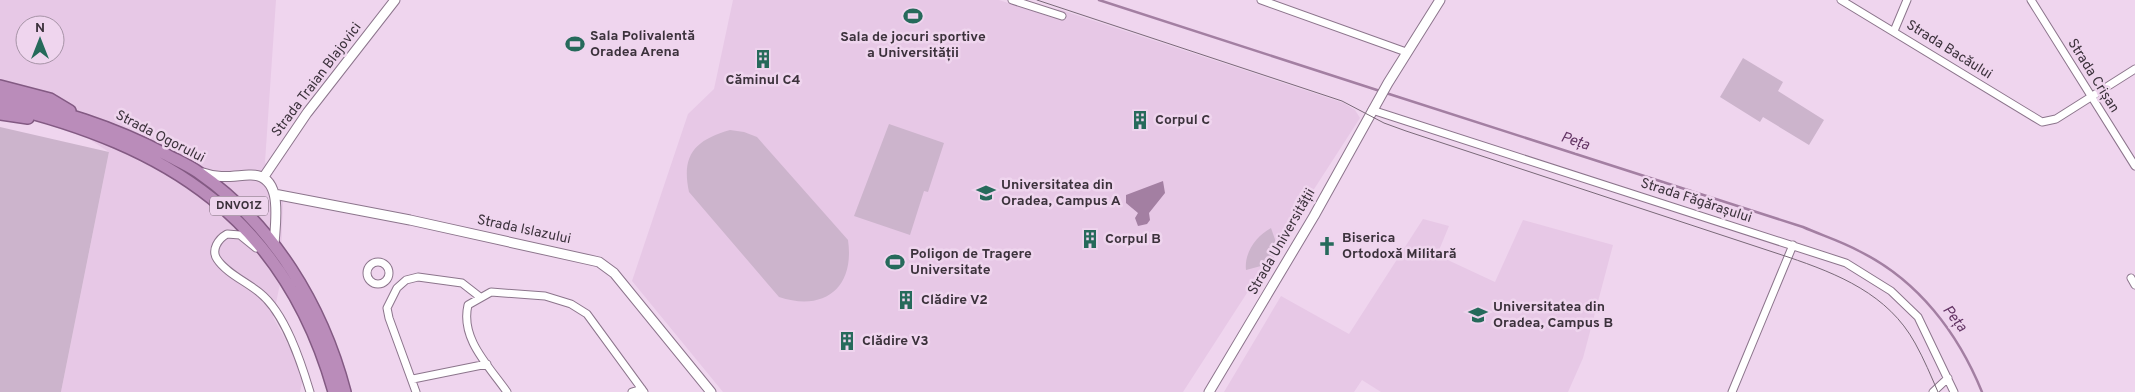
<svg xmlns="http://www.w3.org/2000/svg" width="2135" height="392" viewBox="0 0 2135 392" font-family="Overpass,sans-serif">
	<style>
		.built { fill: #e7c8e6; fill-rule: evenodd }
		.green { fill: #ccb4cc }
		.water { fill: #a37fa2 }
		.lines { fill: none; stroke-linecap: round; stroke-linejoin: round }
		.stream { stroke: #a37fa2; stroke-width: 2.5 }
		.minor-casing { stroke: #8c758c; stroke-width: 9 }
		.tertiary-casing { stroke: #8c758c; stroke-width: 11 }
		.trunk-casing { stroke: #835a83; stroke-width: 14 }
		.minor { stroke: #fff; stroke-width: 7 }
		.tertiary { stroke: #fff; stroke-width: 9 }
		.trunk { stroke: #ba8cba; stroke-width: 11 }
		.tram { stroke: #796978; stroke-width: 1 }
		.labels { text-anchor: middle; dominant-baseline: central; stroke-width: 5; stroke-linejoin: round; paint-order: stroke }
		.shield { fill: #efd5ee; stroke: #726371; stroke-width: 1 }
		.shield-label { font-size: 12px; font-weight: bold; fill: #3c323c }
		.poi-label { font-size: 14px; font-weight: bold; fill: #3c323c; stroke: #efd5ee; text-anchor: start }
		.street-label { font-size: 14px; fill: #3c323c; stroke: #efd5ee }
		.water-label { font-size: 15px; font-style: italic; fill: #633464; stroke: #efd5ee }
	</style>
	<rect width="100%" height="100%" fill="#efd5ee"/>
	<path class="built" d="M0 0H276L265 162 283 202 280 284 273 317 304 373 300 392H61L109 152 7 86 0 84ZM25 25H55V55H25Z
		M733 0H999L1054 18 1058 9 1344 103 1355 110 1360 118 1183 392H723L632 281 688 114 714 89Z
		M1423 219 1449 226 1437 255 1495 282 1523 220 1613 245 1583 358 1568 392H1381L1362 380 1354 392H1224L1281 296 1349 334Z"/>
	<path class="green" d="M1743 58 1783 82 1778 91 1824 120 1809 145 1763 117 1760 122 1720 97Z
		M889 124 944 143 928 192 924 191 910 235 854 216Z
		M0 127 109 152 61 392H0Z
		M730 130 744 132 757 137 848 240C855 288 824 312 779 297L689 192C681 155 695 140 730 130Z
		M1271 228 1278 248 1272 263 1246 270C1244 253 1256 236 1271 228Z"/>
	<path class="water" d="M1163 181 1165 193 1149 213 1150 220 1147 224 1138 226 1135 218 1138 213 1126 203V195Z"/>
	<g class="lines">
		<path class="stream" d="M1099 0 1380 91
			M1386 93 1803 227C1821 235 1841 241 1859 251 1918 280 1958 333 1982 392"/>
		<g class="minor-casing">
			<path id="minor" d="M1012 0 1062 16
				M1261 0 1406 52
				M1841 0 2042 122 2056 119 2135 69
				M2031 0 2135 166
				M1894 31 1907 0
				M1372 110 1846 263 1891 291 1918 317 1954 392
				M256 248 240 235 227 234C218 239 211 250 217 259 226 273 247 282 260 293 285 313 301 362 310 392
				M367 273a11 11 0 1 1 22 0a11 11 0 1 1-22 0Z
				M2131 278 2135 285
				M413 379 487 364
				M416 392 389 318 387 308 397 288 406 280 418 277 462 283 480 297
				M507 392C489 366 460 339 468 305L491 292 545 296 571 304 587 314 644 392
				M632 392 642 389
				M1732 392 1793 245
				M1933 392 1948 378"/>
		</g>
		<g class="tertiary-casing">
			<path id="tertiary" d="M203 173C219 179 232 176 249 175 285 173 275 223 274 245
				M263 178 307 113 395 0
				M274 194 410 220 599 262 614 273 711 392
				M1209 392 1314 216 1388 83 1440 0"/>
		</g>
		<g class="trunk-casing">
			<path id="trunk" d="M0 86 50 99 70 111
				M0 97C58 110 112 126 165 154 176 160 188 165 198 172 273 224 322 305 345 392
				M0 105C168 145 285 218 334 392
				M0 114 28 118"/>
		</g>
		<use href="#minor" class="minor"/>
		<use href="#tertiary" class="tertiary"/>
		<use href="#trunk" class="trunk"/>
		<path class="tram" d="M1037 0 1342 101 1384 123 1406 131 1788 257C1838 274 1888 294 1915 343 1924 359 1931 376 1938 392"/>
	</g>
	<defs>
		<g id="stadium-bare" transform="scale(1.5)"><path d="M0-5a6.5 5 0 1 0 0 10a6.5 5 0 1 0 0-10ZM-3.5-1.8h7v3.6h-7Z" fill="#266a5b" stroke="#efd5ee" stroke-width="2.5" paint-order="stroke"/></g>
		<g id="building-bare" transform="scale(1.5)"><path d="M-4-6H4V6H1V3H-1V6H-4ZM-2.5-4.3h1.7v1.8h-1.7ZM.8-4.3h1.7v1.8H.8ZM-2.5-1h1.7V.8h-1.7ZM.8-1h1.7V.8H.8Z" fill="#266a5b" stroke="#efd5ee" stroke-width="2.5" paint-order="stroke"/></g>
		<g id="university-bare" transform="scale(1.5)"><path d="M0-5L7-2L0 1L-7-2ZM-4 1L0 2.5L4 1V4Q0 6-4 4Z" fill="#266a5b" stroke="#efd5ee" stroke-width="2.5" paint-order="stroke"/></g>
		<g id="church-bare" transform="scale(1.5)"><path d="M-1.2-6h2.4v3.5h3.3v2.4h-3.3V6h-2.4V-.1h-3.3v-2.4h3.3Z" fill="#266a5b" stroke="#efd5ee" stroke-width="2.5" paint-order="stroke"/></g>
	</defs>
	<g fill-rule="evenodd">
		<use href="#stadium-bare" x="913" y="16"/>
		<use href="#stadium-bare" x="575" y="44"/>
		<use href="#building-bare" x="763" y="59"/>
		<use href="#building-bare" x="1140" y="120"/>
		<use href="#university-bare" x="986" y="193"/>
		<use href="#building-bare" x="1090" y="239"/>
		<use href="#church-bare" x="1327" y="246"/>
		<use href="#stadium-bare" x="895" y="262"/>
		<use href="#building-bare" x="906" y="300"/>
		<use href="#university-bare" x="1478" y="315"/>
		<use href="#building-bare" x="847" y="341"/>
	</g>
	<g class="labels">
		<rect class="shield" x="210" y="196.5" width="58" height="19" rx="4"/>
		<g class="shield-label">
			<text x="239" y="206">DNVO1Z</text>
		</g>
		<g class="poi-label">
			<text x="590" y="36">Sala Polivalentă<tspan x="590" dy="16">Oradea Arena</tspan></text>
			<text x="913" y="37" text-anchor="middle">Sala de jocuri sportive<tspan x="913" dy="16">a Universității</tspan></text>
			<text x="763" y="80" text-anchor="middle">Căminul C4</text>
			<text x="1155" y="120">Corpul C</text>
			<text x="1001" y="185">Universitatea din<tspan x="1001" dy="16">Oradea, Campus A</tspan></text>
			<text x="1342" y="238">Biserica<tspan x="1342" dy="16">Ortodoxă Militară</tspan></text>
			<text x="1105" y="239">Corpul B</text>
			<text x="910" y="254">Poligon de Tragere<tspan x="910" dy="16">Universitate</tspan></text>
			<text x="921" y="300">Clădire V2</text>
			<text x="1493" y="307">Universitatea din<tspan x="1493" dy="16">Oradea, Campus B</tspan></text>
			<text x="862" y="341">Clădire V3</text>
		</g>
		<g class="street-label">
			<text transform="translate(1949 50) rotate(32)">Strada Bacăului</text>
			<text transform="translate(2093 76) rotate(58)">Strada Crișan</text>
			<text transform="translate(317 80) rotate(-53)">Strada Traian Blajovici</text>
			<text transform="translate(160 137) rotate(27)">Strada Ogorului</text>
			<text transform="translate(1696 201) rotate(18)">Strada Făgărașului</text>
			<text transform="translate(524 230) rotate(12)">Strada Islazului</text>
			<text transform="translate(1282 242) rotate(-60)">Strada Universității</text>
		</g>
		<g class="water-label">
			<text transform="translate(1575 142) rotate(18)">Peța</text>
			<text transform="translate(1954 319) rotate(52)">Peța</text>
		</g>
	</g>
	<g transform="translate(40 40)"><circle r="24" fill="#efd5ee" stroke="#a794a7"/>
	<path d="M0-4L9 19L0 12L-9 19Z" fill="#266a5b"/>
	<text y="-8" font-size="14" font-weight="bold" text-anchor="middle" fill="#3c323c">N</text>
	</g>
</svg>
